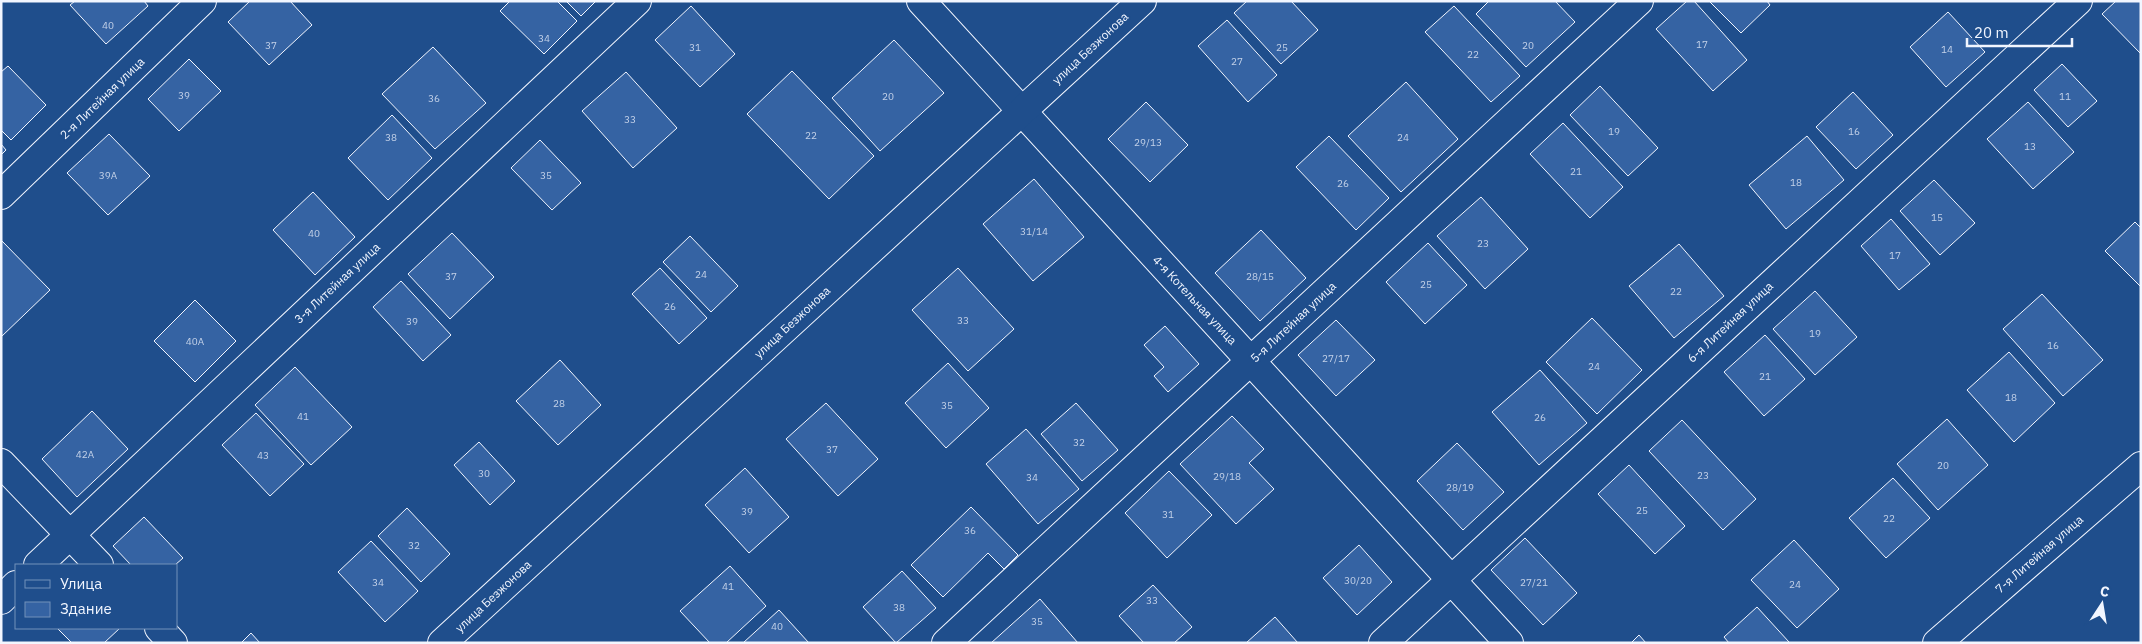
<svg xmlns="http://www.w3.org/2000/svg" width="2142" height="644" viewBox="0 0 2142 644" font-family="'IBM Plex Sans',sans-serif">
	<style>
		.building { fill: #3563a3; stroke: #f2f6ff }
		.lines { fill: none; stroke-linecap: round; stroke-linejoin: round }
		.street-casing { stroke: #f2f6ff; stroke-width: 30 }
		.secondary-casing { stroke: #f2f6ff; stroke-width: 30 }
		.street { stroke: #1f4e8c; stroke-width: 28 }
		.secondary { stroke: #1f4e8c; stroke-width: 28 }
		.labels { text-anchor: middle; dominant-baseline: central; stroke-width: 4; stroke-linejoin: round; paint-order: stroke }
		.number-label { font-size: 10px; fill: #c3d1e8 }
		.street-label { font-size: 12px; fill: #f2f6ff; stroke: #1f4e8c }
	</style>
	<rect width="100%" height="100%" fill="#1f4e8c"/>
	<path class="building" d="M75 1H144L148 6 106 44 70 5Z
		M250 1H290L312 25 269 65 228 22Z
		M510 1H557L577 21 544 54 500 11Z
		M566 1H596L581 16Z
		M1247 1H1291L1318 30 1281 64 1234 13Z
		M1489 1H1555L1575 22 1526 67 1476 14Z
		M1687 1H1694L1747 60 1713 91 1656 29Z
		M1709 1H1767L1770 5 1741 33Z
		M2116 1H2141V54L2102 14Z
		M691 6 735 54 700 87 655 40Z
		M1454 6 1520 76 1491 102 1425 32Z
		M1948 12 1985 52 1946 87 1910 47Z
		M1227 20 1277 75 1248 102 1198 46Z
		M894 40 944 93 880 151 832 98Z
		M433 47 486 103 435 149 382 94Z
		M189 59 221 91 179 131 148 99Z
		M2062 64 2097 101 2068 127 2034 90Z
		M8 66 46 105 11 140 1 130V72Z
		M792 71 874 156 829 199 747 114Z
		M626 72 677 128 633 168 582 111Z
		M1406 82 1458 139 1401 192 1348 136Z
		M1600 86 1658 148 1628 176 1570 115Z
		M1853 92 1893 135 1856 169 1816 127Z
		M1146 102 1188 145 1150 182 1108 139Z
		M2028 102 2074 152 2033 189 1987 139Z
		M392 115 432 158 388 200 348 158Z
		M1563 123 1623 187 1590 218 1530 154Z
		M109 134 150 176 108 215 67 173Z
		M1329 136 1389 198 1356 230 1296 167Z
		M1807 136 1844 180 1786 229 1749 185Z
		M540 140 581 183 552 210 511 168Z
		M1 144 6 150 1 155Z
		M1034 179 1084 237 1033 281 983 224Z
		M1934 180 1975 223 1940 255 1900 211Z
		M313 192 355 237 315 275 273 230Z
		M1481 197 1528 249 1485 289 1437 236Z
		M1891 219 1930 264 1899 290 1861 246Z
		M2135 222 2141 228V287L2105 251Z
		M1261 230 1306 278 1260 321 1215 273Z
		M452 233 494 277 450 319 408 274Z
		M690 236 738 286 711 312 663 262Z
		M1 240 50 290 1 337Z
		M1428 243 1467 285 1425 324 1386 282Z
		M1679 244 1724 296 1674 338 1629 286Z
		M660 268 707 318 679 344 632 294Z
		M958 268 1014 329 968 371 912 310Z
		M401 281 451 335 423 361 373 307Z
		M1815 291 1857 337 1815 375 1773 329Z
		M2042 294 2103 360 2063 396 2003 329Z
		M195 300 236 341 195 382 154 341Z
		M1592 318 1642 370 1597 414 1546 362Z
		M1336 320 1375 360 1336 396 1298 355Z
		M1165 326 1199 364 1168 392 1154 376 1164 367 1144 345Z
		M1765 335 1805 379 1764 416 1724 372Z
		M2009 352 2055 403 2014 442 1967 390Z
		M560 360 601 405 558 445 516 401Z
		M948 363 989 408 946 448 905 403Z
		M295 367 352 427 311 465 255 405Z
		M1540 370 1587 423 1539 465 1492 412Z
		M826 403 878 459 838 496 786 439Z
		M1076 403 1118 450 1082 481 1041 434Z
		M92 411 128 449 77 497 42 459Z
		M256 413 304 464 270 496 222 445Z
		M1232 416 1264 449 1249 463 1274 489 1236 524 1180 464Z
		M1947 419 1988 465 1938 510 1897 464Z
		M1682 420 1756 499 1723 530 1649 451Z
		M1026 429 1079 489 1038 524 986 464Z
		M479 442 515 481 490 505 454 465Z
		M1457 443 1504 492 1463 530 1417 481Z
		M1629 465 1685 526 1655 554 1598 494Z
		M745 468 789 517 749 553 705 505Z
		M1169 471 1212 515 1167 558 1125 513Z
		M1893 478 1930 518 1886 558 1849 518Z
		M971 507 1018 555 1004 569 988 553 943 597 911 565Z
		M407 508 450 554 421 582 378 536Z
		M144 517 183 558 175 565H131L113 546Z
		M1525 538 1577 593 1543 625 1491 570Z
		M1794 540 1839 589 1797 628 1751 580Z
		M371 541 418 591 385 622 338 572Z
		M1359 545 1392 582 1357 615 1323 578Z
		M730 566 766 606 726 643H710L680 611Z
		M902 571 936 608 896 643 863 607Z
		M1153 585 1192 627 1174 643H1144L1119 616Z
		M1040 599 1078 643H991Z
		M1757 607 1789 642 1788 643H1729L1724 637Z
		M779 610 809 643H743Z
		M1275 617 1298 643H1246Z
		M57 628H120L104 643H72Z
		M251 633 260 643H241Z
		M1639 635 1646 643H1631Z"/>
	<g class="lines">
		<g class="street-casing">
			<path id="street" d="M921 1 1509 643
				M1 195 202 1
				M1 463 99 565
				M38 565 637 1
				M1 600 16 585
				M159 628 173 643
				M946 643 1639 1
				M1383 643 2078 1
				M1937 643 2141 466"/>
		</g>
		<g class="secondary-casing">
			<path id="secondary" d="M442 643 1142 1"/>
		</g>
		<use href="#street" class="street"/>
		<use href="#secondary" class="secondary"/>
	</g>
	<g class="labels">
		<g class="number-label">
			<text x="108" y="25">40</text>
			<text x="544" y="38">34</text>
			<text x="1702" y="44">17</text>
			<text x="271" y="45">37</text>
			<text x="1528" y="45">20</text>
			<text x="695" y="47">31</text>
			<text x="1282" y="47">25</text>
			<text x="1947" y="49">14</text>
			<text x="1473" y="54">22</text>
			<text x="1237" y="61">27</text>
			<text x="184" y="95">39</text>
			<text x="888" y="96">20</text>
			<text x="2065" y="96">11</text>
			<text x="434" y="98">36</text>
			<text x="630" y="119">33</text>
			<text x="1614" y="131">19</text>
			<text x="1854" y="131">16</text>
			<text x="811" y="135">22</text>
			<text x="391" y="137">38</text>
			<text x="1403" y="137">24</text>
			<text x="1148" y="142">29/13</text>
			<text x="2030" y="146">13</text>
			<text x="1576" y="171">21</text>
			<text x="108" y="175">39А</text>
			<text x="546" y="175">35</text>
			<text x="1796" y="182">18</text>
			<text x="1343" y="183">26</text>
			<text x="1937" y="217">15</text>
			<text x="1034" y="231">31/14</text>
			<text x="314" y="233">40</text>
			<text x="1483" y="243">23</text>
			<text x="1895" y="255">17</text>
			<text x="701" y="274">24</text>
			<text x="451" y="276">37</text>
			<text x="1260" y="276">28/15</text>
			<text x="1426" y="284">25</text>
			<text x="1676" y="291">22</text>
			<text x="670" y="306">26</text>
			<text x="963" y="320">33</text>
			<text x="412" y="321">39</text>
			<text x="1815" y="333">19</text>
			<text x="195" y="341">40А</text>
			<text x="2053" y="345">16</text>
			<text x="1336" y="358">27/17</text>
			<text x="1594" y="366">24</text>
			<text x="1765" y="376">21</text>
			<text x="2011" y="397">18</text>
			<text x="559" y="403">28</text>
			<text x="947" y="405">35</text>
			<text x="303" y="416">41</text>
			<text x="1540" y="417">26</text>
			<text x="1079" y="442">32</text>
			<text x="832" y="449">37</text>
			<text x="85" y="454">42А</text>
			<text x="263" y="455">43</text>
			<text x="1943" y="465">20</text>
			<text x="484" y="473">30</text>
			<text x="1703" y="475">23</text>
			<text x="1227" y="476">29/18</text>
			<text x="1032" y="477">34</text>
			<text x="1460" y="487">28/19</text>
			<text x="1642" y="510">25</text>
			<text x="747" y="511">39</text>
			<text x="1168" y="514">31</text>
			<text x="1889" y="518">22</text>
			<text x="970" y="530">36</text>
			<text x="414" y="545">32</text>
			<text x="1358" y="580">30/20</text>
			<text x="378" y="582">34</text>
			<text x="1534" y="582">27/21</text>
			<text x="1795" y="584">24</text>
			<text x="728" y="586">41</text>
			<text x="1152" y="600">33</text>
			<text x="899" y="607">38</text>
			<text x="1037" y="621">35</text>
			<text x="777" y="626">40</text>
		</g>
		<g class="street-label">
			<text transform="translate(1090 48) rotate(-43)">улица Безжонова</text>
			<text transform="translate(102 98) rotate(-44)">2-я Литейная улица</text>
			<text transform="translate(337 283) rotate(-43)">3-я Литейная улица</text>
			<text transform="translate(1195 300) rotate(47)">4-я Котельная улица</text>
			<text transform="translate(792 322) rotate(-43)">улица Безжонова</text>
			<text transform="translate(1293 322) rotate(-43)">5-я Литейная улица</text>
			<text transform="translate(1730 322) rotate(-43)">6-я Литейная улица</text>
			<text transform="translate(2039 554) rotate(-41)">7-я Литейная улица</text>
			<text transform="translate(493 596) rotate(-43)">улица Безжонова</text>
		</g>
	</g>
	<rect width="2142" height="644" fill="none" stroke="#f2f6ff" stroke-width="5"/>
	<rect x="15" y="564" width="162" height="65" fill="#1f4e8c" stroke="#7391ba"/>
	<rect x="25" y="580" width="25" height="8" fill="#1f4e8c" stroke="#7391ba"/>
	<text x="60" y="589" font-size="15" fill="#f2f6ff">Улица</text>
	<rect x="25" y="602" width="25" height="15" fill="#3563a3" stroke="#7391ba"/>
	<text x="60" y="614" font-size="15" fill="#f2f6ff">Здание</text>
	<g transform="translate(2102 604) rotate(12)" stroke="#1f4e8c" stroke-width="4" paint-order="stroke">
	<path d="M0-4L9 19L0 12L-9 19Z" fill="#f2f6ff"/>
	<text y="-8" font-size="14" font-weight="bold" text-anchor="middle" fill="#f2f6ff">С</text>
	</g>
	<path d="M1967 38v8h105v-8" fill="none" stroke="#f2f6ff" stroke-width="2.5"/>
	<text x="1974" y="38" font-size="15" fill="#f2f6ff" stroke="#1f4e8c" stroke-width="4" paint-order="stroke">20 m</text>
</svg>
